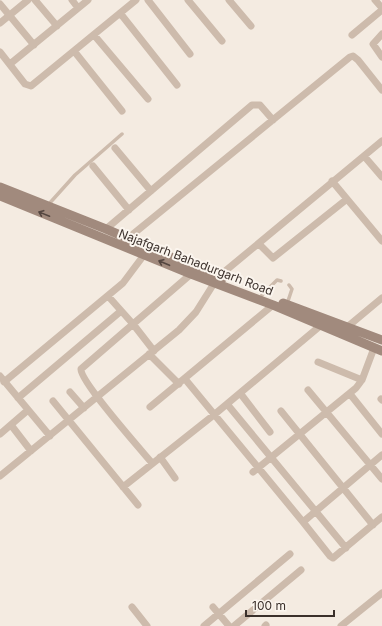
<svg xmlns="http://www.w3.org/2000/svg" width="382" height="626" viewBox="0 0 382 626" font-family="Inter,sans-serif">
	<style>
		.lines { fill: none; stroke-linecap: round; stroke-linejoin: round }
		.lane { stroke: #cdbbac; stroke-width: 3.5 }
		.street { stroke: #cdbbac; stroke-width: 7 }
		.secondary { stroke: #a18a7d; stroke-width: 9 }
		.oneway { stroke: #544640 }
		.labels { text-anchor: middle; dominant-baseline: central; stroke-width: 4; stroke-linejoin: round; paint-order: stroke }
		.street-label { font-size: 12px; fill: #3b302b; stroke: #fbf5ee }
	</style>
	<rect width="100%" height="100%" fill="#f4ebe1"/>
	<g class="lines">
		<path class="lane" d="M48 205 75 175 122 134
			M262 295 277 280 281 281
			M287 304 292 289 289 285"/>
		<path class="street" d="M35 0 57 26
			M72 0 78 8
			M148 0 190 54
			M188 0 222 41
			M229 0 251 26
			M375 0 382 8
			M0 4 34 45
			M120 13 177 85
			M0 23 28 0
			M382 34 373 44 382 57
			M94 35 148 99
			M352 35 382 10
			M74 51 122 111
			M0 52 25 84 31 86 136 0
			M10 64 88 0
			M115 148 151 191
			M364 156 382 177
			M93 166 129 210
			M332 181 382 241
			M106 229 252 105H260L273 120
			M127 239 350 57 353 56 358 60 382 90
			M259 244 273 258 347 199
			M108 296 133 324 154 351
			M346 328 382 298
			M149 354 179 384
			M318 362 362 380
			M0 376 50 436
			M185 379 303 522 382 455
			M4 382 123 283 144 255
			M308 390 382 479
			M70 392 84 408
			M240 393 270 432
			M350 394 382 434
			M18 398 121 311
			M381 399 382 400
			M53 401 138 505
			M227 404 346 548
			M150 407 273 305
			M281 411 373 525
			M11 425 31 451
			M0 434 28 410
			M160 457 175 478
			M152 463C141 450 80 381 81 369L191 274
			M253 472 356 388 362 380 374 348
			M0 476 179 330 196 312 218 277 382 141
			M123 487 215 414 320 326
			M303 522 330 556 333 558 382 517
			M132 607 147 626
			M213 607 229 626
			M204 626 290 554
			M234 626 301 570
			M265 626 266 625
			M341 626 382 593"/>
		<path class="secondary" d="M0 187 106 229 222 279
			M0 196 191 274 273 305 382 351
			M283 303 382 340"/>
	</g>
	<defs><path id="oneway-shaft" d="M-6 0H5M1.5-3L5.5 0L1.5 3" fill="none" stroke-width="1.6" stroke-linecap="round" stroke-linejoin="round"/></defs>
	<g class="oneway">
		<use href="#oneway-shaft" transform="translate(44 214) rotate(-158)"/>
		<use href="#oneway-shaft" transform="translate(164 263) rotate(-157)"/>
	</g>
	<g class="labels">
		<g class="street-label">
			<text transform="translate(196 262) rotate(21)">Najafgarh Bahadurgarh Road</text>
		</g>
	</g>
	<path d="M246 610v6h88v-6" fill="none" stroke="#3b302b" stroke-width="2"/>
	<text x="252" y="610" font-size="12" fill="#3b302b" stroke="#fbf5ee" stroke-width="3" paint-order="stroke">100 m</text>
</svg>
